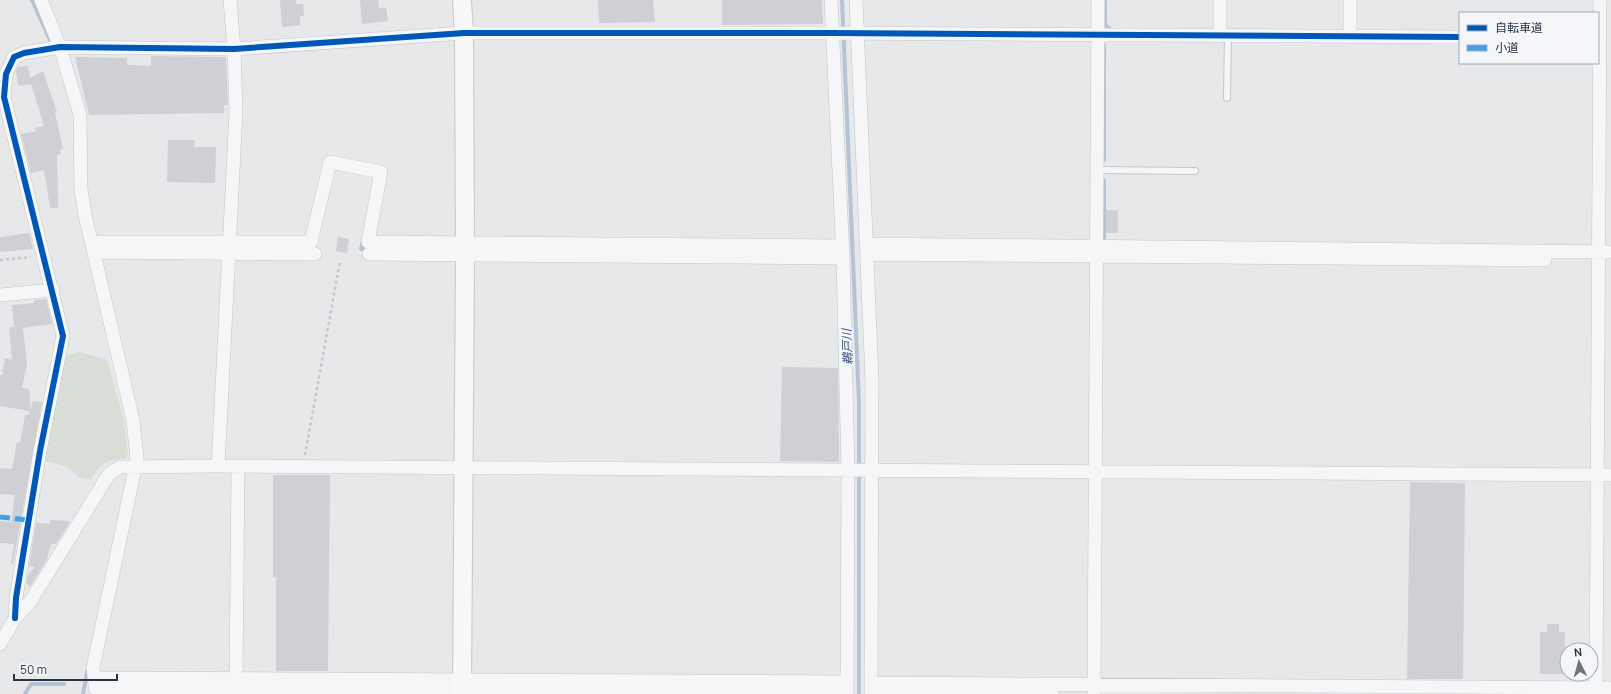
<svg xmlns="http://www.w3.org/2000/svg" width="1611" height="694" viewBox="0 0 1611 694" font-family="Manrope,'Noto Sans JP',sans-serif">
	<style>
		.green { fill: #d6ded6 }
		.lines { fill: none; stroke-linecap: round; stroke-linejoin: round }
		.stream { stroke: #b4c4d5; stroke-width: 4 }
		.building { fill: #ced0d3 }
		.lane-casing { stroke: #c4c6c8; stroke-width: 8 }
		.street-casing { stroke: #c4c6c8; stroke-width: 14 }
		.secondary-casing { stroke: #c4c6c8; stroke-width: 20 }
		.path { stroke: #c5c6ca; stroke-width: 2.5; stroke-dasharray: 3 3; stroke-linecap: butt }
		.lane { stroke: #f5f6f7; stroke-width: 6 }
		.street { stroke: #f5f6f7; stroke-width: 13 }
		.secondary { stroke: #f8f8f8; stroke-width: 18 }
		.quiet { stroke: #3ea3ec; stroke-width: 5; stroke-dasharray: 10 5; stroke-linecap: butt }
		.cycleway-casing { stroke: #f4f6f9; stroke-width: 8 }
		.cycleway { stroke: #0057b8; stroke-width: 6 }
		.labels { text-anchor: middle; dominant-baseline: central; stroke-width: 3.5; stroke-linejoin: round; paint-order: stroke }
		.water-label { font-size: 12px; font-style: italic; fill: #34527a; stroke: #f4f6f9 }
	</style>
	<rect width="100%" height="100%" fill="#e6e8ea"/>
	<path class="green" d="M80 352 105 359 108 362 124 421 128 453 125 459C105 460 101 463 91 480L80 478 67 466 43 461 64 356Z"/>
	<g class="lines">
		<path class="stream" d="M32 0 50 40
			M842 0 859 403V694
			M1105 0V25L1111 30
			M1104 160V45
			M1104 238V180
			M363 241 361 249H368
			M25 694 31 684H64
			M83 694 88 668"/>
	</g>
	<path class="building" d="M280 0H296V4H303L304 16H300V25L282 27Z
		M360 0H378L379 8H386L388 21 362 24Z
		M598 0H653L655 22 599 23Z
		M722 0H822L823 24 722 25Z
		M151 56 226 57 228 105H224V113L89 115 75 57 127 58V65L151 66Z
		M28 66 30 78 43 71 57 112 55 113 63 149H60L61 154 57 155 58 208H50L44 170 31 173 21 134 36 131 35 128 44 126 31 84 18 86 16 71 18 67Z
		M168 140H195L194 147H216L215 183 167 182Z
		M1106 210H1118V233H1106Z
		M29 233 33 249 0 252V237Z
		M338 237 349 239 347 253 336 251Z
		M46 299 52 324 23 328 27 364 22 388 29 389 31 409 33 401 42 402 13 564H11L14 544 0 543V521L11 522 15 495 0 494V468L12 469 17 442 20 443 25 415H29L30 411 0 406V375H2L5 358 12 360 9 327H14L12 305 34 303V300Z
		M782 367 838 368 839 462 780 461Z
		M273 475H330L328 671H276V577H273Z
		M1410 482 1465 483 1463 679H1407Z
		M50 520 69 521V524L56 544H51L47 559 30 587 26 583 28 575 35 567 29 566 36 523 50 524Z
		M1547 624H1559V632H1565L1564 674H1540V632H1547Z"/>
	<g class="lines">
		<g class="lane-casing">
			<path id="lane" d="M1227 98 1228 35
				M1097 170 1195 171"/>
		</g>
		<g class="street-casing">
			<path id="street" d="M41 0 60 47 80 115 81 189 85 215 133 420 137 459 93 668 95 685
				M831 0 843 258 848 470 847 690
				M856 0 872 379 871 694
				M1350 0V36
				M1220 35V0
				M91 242H311L330 162 381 172 368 242 842 246
				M866 244 1611 252
				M94 252 315 254
				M369 254 843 258
				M867 254 1545 260
				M0 295 53 290
				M218 466 236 112 234 49 230 0
				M15 618 16 598 40 451 63 336 4 97 6 74 14 57 24 53 60 47 234 49 464 33H833L1460 37
				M0 644 15 618 30 602 109 474 120 467 218 466 1611 475
				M94 678 847 682
				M236 678 238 466
				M871 683 1611 688
				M95 688 847 693
				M871 692 1052 694
				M1094 694 1098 0
				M1596 694 1600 0"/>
		</g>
		<g class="secondary-casing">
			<path id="secondary" d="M462 694 465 255 464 33 462 0"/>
		</g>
		<path class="path" d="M0 260 31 257
			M305 455 340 261"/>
		<use href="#lane" class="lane"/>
		<use href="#street" class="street"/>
		<use href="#secondary" class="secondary"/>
		<path class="quiet" d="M0 517 28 520"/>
		<g class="cycleway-casing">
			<path id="cycleway" d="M15 618 16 598 40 451 63 336 4 97 6 74 14 57 24 53 60 47 234 49 464 33H833L1460 37"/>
		</g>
		<use href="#cycleway" class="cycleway"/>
	</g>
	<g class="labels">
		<g class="water-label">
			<text transform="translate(847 347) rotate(-92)">鵜戸川</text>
		</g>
	</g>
	<rect x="1459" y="12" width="140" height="52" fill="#f4f6f9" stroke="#a4a8b1"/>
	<rect x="1467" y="25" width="20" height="6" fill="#0057b8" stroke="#a4a8b1"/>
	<text x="1495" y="32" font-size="12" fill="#2b3445">自転車道</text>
	<rect x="1467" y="45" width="20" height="6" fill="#3ea3ec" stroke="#a4a8b1"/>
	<text x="1495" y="52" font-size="12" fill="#2b3445">小道</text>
	<g transform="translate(1579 662) rotate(354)"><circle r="19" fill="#f4f6f9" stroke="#a4a8b1"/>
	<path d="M0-3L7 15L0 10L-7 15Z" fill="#6c737f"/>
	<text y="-6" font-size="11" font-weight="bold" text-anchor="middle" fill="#2b3445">N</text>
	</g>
	<path d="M14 674v6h103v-6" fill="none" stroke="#2b3445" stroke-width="2"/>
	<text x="20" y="674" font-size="12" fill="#2b3445" stroke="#f4f6f9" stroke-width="3" paint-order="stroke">50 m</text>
</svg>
